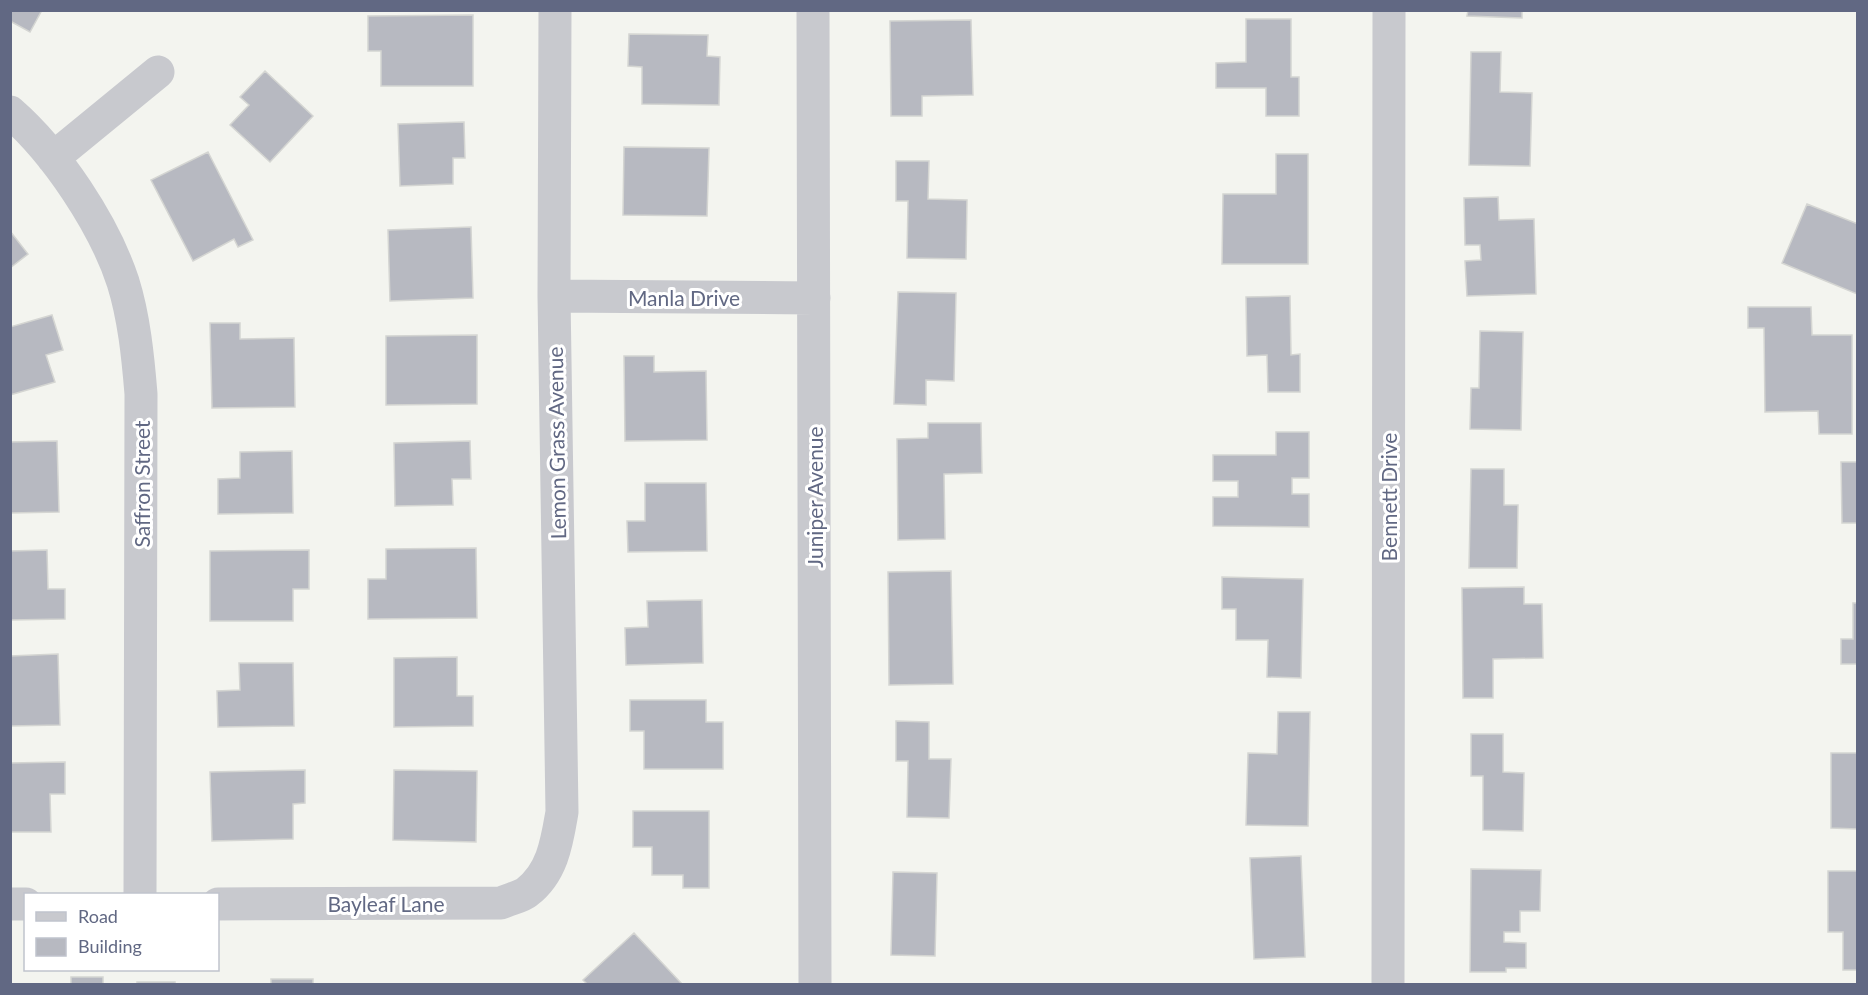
<svg xmlns="http://www.w3.org/2000/svg" width="1868" height="995" viewBox="0 0 1868 995" font-family="Lato,sans-serif">
	<style>
		.building { fill: #b7b9c1; stroke: #d4d5d2; stroke-width: 1.5 }
		.lines { fill: none; stroke-linecap: round; stroke-linejoin: round }
		.street { stroke: #c8c9ce; stroke-width: 33 }
		.labels { text-anchor: middle; dominant-baseline: central; stroke-width: 6; stroke-linejoin: round; paint-order: stroke }
		.street-label { font-size: 21px; fill: #616883; stroke: #fff }
	</style>
	<rect width="100%" height="100%" fill="#f3f4ef"/>
	<path class="building" d="M10 10H42L30 32 10 21Z
		M1468 10H1522V18L1467 16Z
		M473 15V86H381V51H368V16Z
		M1246 19H1291V77H1299V116H1266V88H1216V63L1246 62Z
		M971 20 973 95 922 96V116H891L890 21Z
		M629 34 708 35 707 56 720 57 719 105 642 104V67L628 66Z
		M1471 52H1501L1500 92 1532 93 1530 166 1469 165Z
		M265 71 313 116 270 162 230 125 249 105 240 97Z
		M464 122 465 158H453V184L400 186 398 124Z
		M624 147 709 148 707 216 623 215Z
		M208 152 253 240 238 247 234 239 193 261 151 180Z
		M1276 154H1308V264H1222L1223 194H1276Z
		M896 161H929L928 199 967 200 966 259 907 258 908 201H896Z
		M1498 197 1499 220 1534 219 1536 294 1467 296 1465 261 1481 260 1480 245H1465L1464 198Z
		M1807 204 1858 224 1857 294 1782 263Z
		M471 227 473 298 390 301 388 230Z
		M10 231 28 254 10 268Z
		M898 292 956 293 954 381 926 380V405L894 404Z
		M1290 296 1291 355 1300 354V392H1268L1267 355 1247 356 1246 297Z
		M1748 307H1811L1812 335H1852V434H1819L1818 411 1765 412 1764 328H1748Z
		M52 315 63 350 46 355 55 382 10 395V327Z
		M210 323H240V339L294 338 295 407 212 408Z
		M1480 331 1523 332 1521 430 1470 429 1471 388H1479Z
		M477 335V404L386 405V336Z
		M624 356H654V372L706 371 707 440 625 441Z
		M928 423H981L982 473 944 474 945 539 898 540 897 439 928 438Z
		M1276 432H1309V478H1292V494H1309V527L1213 526V497H1238V481H1213V455H1276Z
		M57 441 59 512 10 513V442Z
		M470 441 471 479H452L453 505 395 506 394 443Z
		M292 451 293 513 218 514V479L240 478V452Z
		M1841 462H1858V523H1842Z
		M1471 469H1504V505H1518L1517 568H1469Z
		M645 483H706L707 551 628 552 627 521H645Z
		M476 548 477 618 368 619V579H386V549Z
		M47 550 48 589H65V619L10 620V551Z
		M309 550V589H293V621H210V551Z
		M951 571 953 684 889 685 888 572Z
		M1222 577 1303 579 1301 678 1267 677 1268 640H1236V609H1222Z
		M1524 587V604H1542L1543 658 1493 659V698H1463L1462 588Z
		M702 600 703 663 626 665 625 628 648 627 647 601Z
		M1853 603H1858V664H1841V639H1853Z
		M58 654 60 725 10 726V656Z
		M457 657V696H473V726L394 727V658Z
		M239 663H293L294 726 218 727 217 691 240 690Z
		M630 700H706V722H723V769H644V731H630Z
		M1278 712H1310L1308 826 1246 825 1248 753 1277 754Z
		M896 721 929 722V759H951L949 818 907 817 908 761H896Z
		M1471 734H1503V772L1524 773 1523 831 1483 830V776H1471Z
		M1831 753H1858V829L1831 828Z
		M65 762V794H50L51 832H10V763Z
		M305 770V803L293 804V839L212 841 210 772Z
		M394 770 477 771 476 842 393 840Z
		M633 811H709V888H683V875H652V847H633Z
		M1301 856 1305 957 1254 959 1250 858Z
		M1471 869 1541 870 1540 911H1520V932H1504V942L1526 943V968H1506V972H1470Z
		M1828 871H1858V970H1843V932H1828Z
		M893 872 937 873 935 956 891 955Z
		M634 933 682 984H587L583 980Z
		M71 977H103V984H71Z
		M271 979H313V984H271Z
		M137 982H175V984H137Z"/>
	<g class="lines">
		<path class="street" d="M813 10 815 984
			M10 112C56 152 104 224 123 282 134 317 138 357 141 394L140 894
			M53 158 158 72
			M554 296 814 298
			M10 904H26
			M218 904 501 903C509 899 521 897 527 892 553 872 557 841 562 812L554 296 555 10
			M1388 984 1389 10"/>
	</g>
	<g class="labels">
		<g class="street-label">
			<text x="684" y="297">Manla Drive</text>
			<text transform="translate(556 443) rotate(-91)">Lemon Grass Avenue</text>
			<text transform="translate(141 484) rotate(-90)">Saffron Street</text>
			<text transform="translate(814 497) rotate(-90)">Juniper Avenue</text>
			<text transform="translate(1388 497) rotate(-90)">Bennett Drive</text>
			<text x="386" y="903">Bayleaf Lane</text>
		</g>
	</g>
	<rect width="1868" height="995" fill="none" stroke="#616883" stroke-width="24"/>
	<rect x="24" y="893" width="195" height="78" fill="#ffffff" stroke="#c0c3cd" stroke-width="1.5"/>
	<rect x="36" y="912" width="30" height="9" fill="#c8c9ce" stroke="#c0c3cd" stroke-width="1.5"/>
	<text x="78" y="923" font-size="18" fill="#616883">Road</text>
	<rect x="36" y="938" width="30" height="18" fill="#b7b9c1" stroke="#c0c3cd" stroke-width="1.5"/>
	<text x="78" y="953" font-size="18" fill="#616883">Building</text>
</svg>
